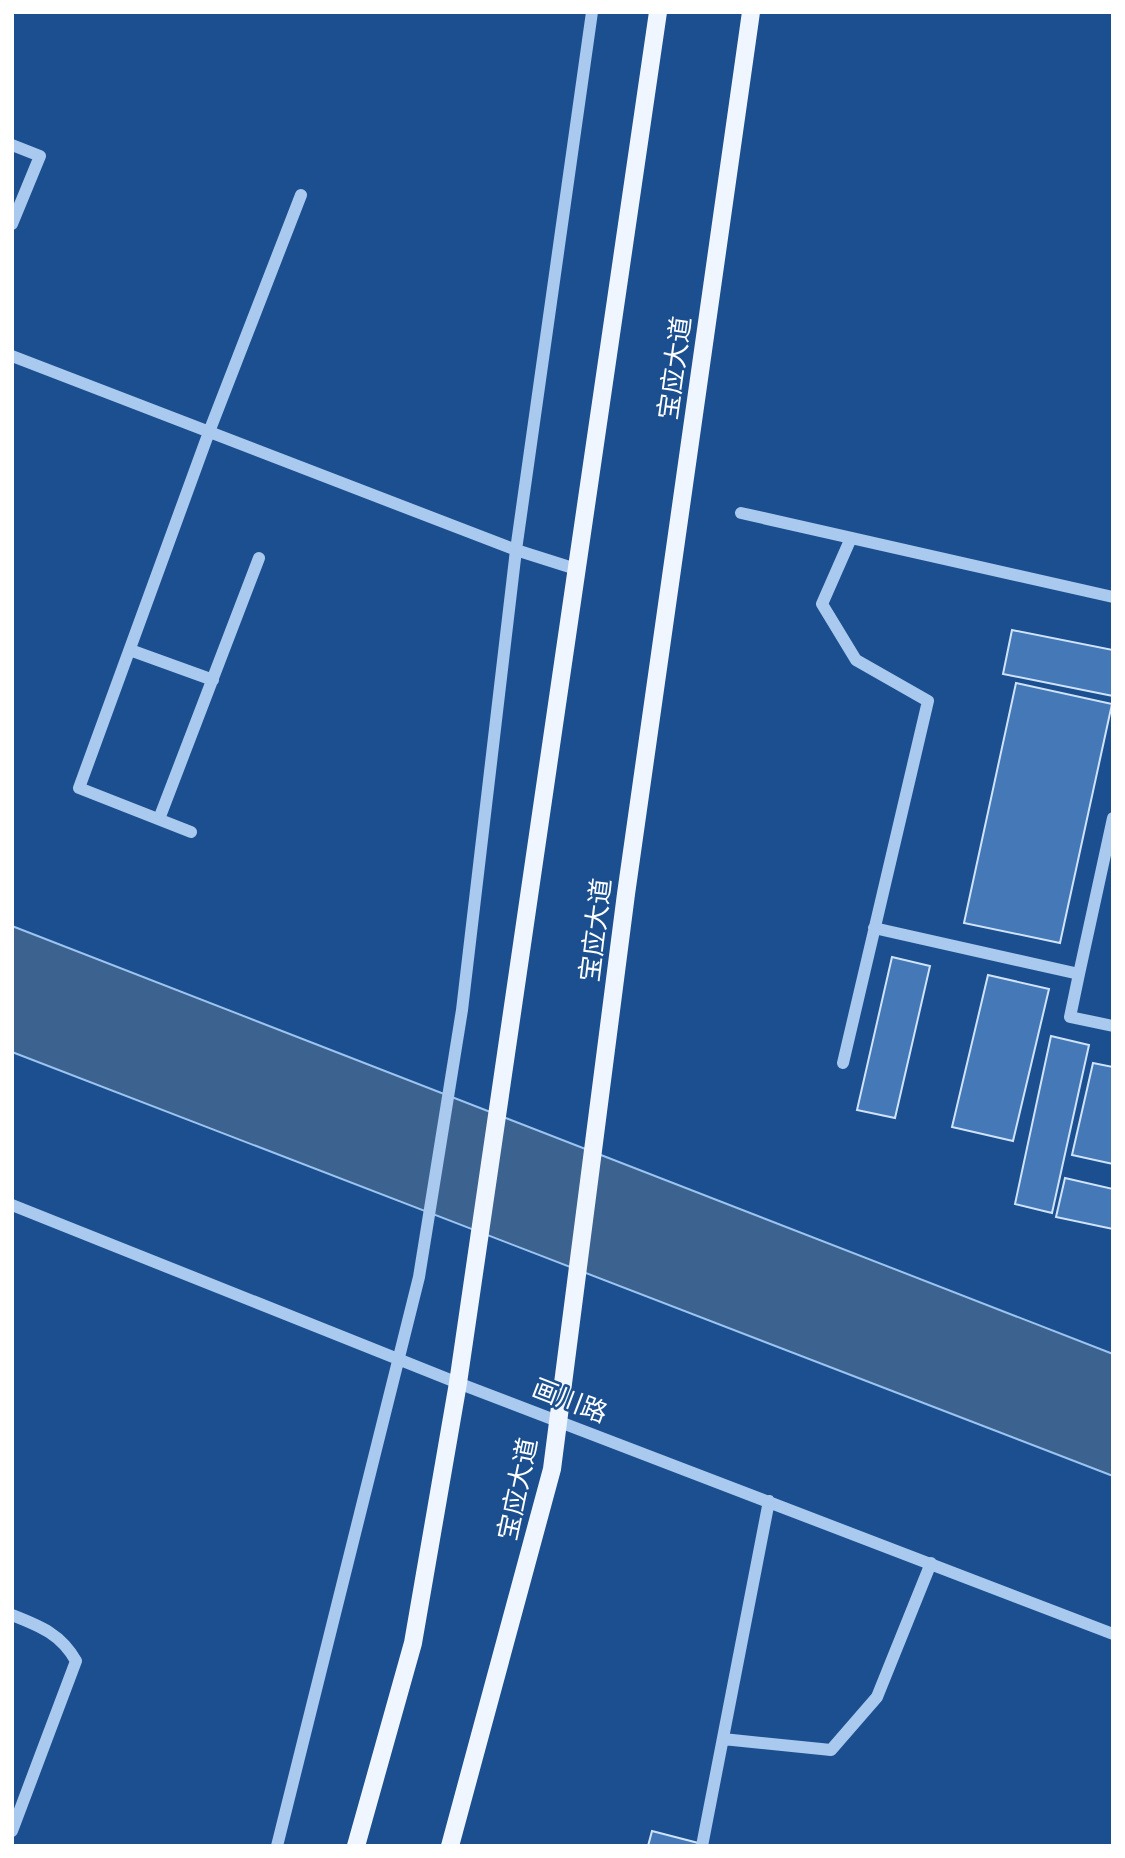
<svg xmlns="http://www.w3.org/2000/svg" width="1125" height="1858" viewBox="0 0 1125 1858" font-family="'Titillium Web','Noto Sans SC',sans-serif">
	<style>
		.water { fill: #3c6290; stroke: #9cc4f0; stroke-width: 2 }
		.building { fill: #4478b7; stroke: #cfe3fa; stroke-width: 2 }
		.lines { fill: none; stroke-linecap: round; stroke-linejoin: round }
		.minor { stroke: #a9c9ee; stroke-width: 12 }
		.major { stroke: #f0f6ff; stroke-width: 18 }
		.labels { text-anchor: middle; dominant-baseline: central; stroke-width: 5; stroke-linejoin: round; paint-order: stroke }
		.street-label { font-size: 26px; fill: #fff; stroke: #1b4f8f }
	</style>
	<rect width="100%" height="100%" fill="#1b4f8f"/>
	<path class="water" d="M12 926 1113 1354V1476L12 1052Z"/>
	<path class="building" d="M1012 630 1113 650V696L1003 674Z
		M1016 683 1112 704 1060 943 964 923Z
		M892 957 930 966 895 1118 857 1110Z
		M988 975 1049 989 1013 1141 952 1127Z
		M1051 1036 1089 1045 1052 1213 1015 1204Z
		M1093 1063 1113 1067V1164L1072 1155Z
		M1065 1178 1113 1189V1229L1056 1217Z
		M652 1831 710 1846H648Z"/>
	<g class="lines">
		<path class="minor" d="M12 145 40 156 12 224
			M12 356 516 550 576 569
			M741 513 1113 597
			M130 650 213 680
			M159 819 259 558
			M191 832 79 788 209 432 301 195
			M874 928 1079 974 1070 1017 1113 1026
			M1079 974 1113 818
			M843 1063 928 701 856 660 822 604 851 538
			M12 1205 458 1383 1113 1634
			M12 1615C40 1626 61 1634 76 1661L12 1831
			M723 1739 831 1750 877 1697 931 1563
			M277 1846 419 1277 462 1010 516 550 592 12
			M702 1846 769 1501"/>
		<path class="major" d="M356 1846 413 1643 458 1383 658 12
			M450 1846 552 1469 626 894 751 12"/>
	</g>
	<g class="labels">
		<g class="street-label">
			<text transform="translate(674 368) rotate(-82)">宝应大道</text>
			<text transform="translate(595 930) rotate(-83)">宝应大道</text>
			<text transform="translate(570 1400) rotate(21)">画川路</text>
			<text transform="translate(517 1489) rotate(-78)">宝应大道</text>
		</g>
	</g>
	<rect width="1125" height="1858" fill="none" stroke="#ffffff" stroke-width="28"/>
</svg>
